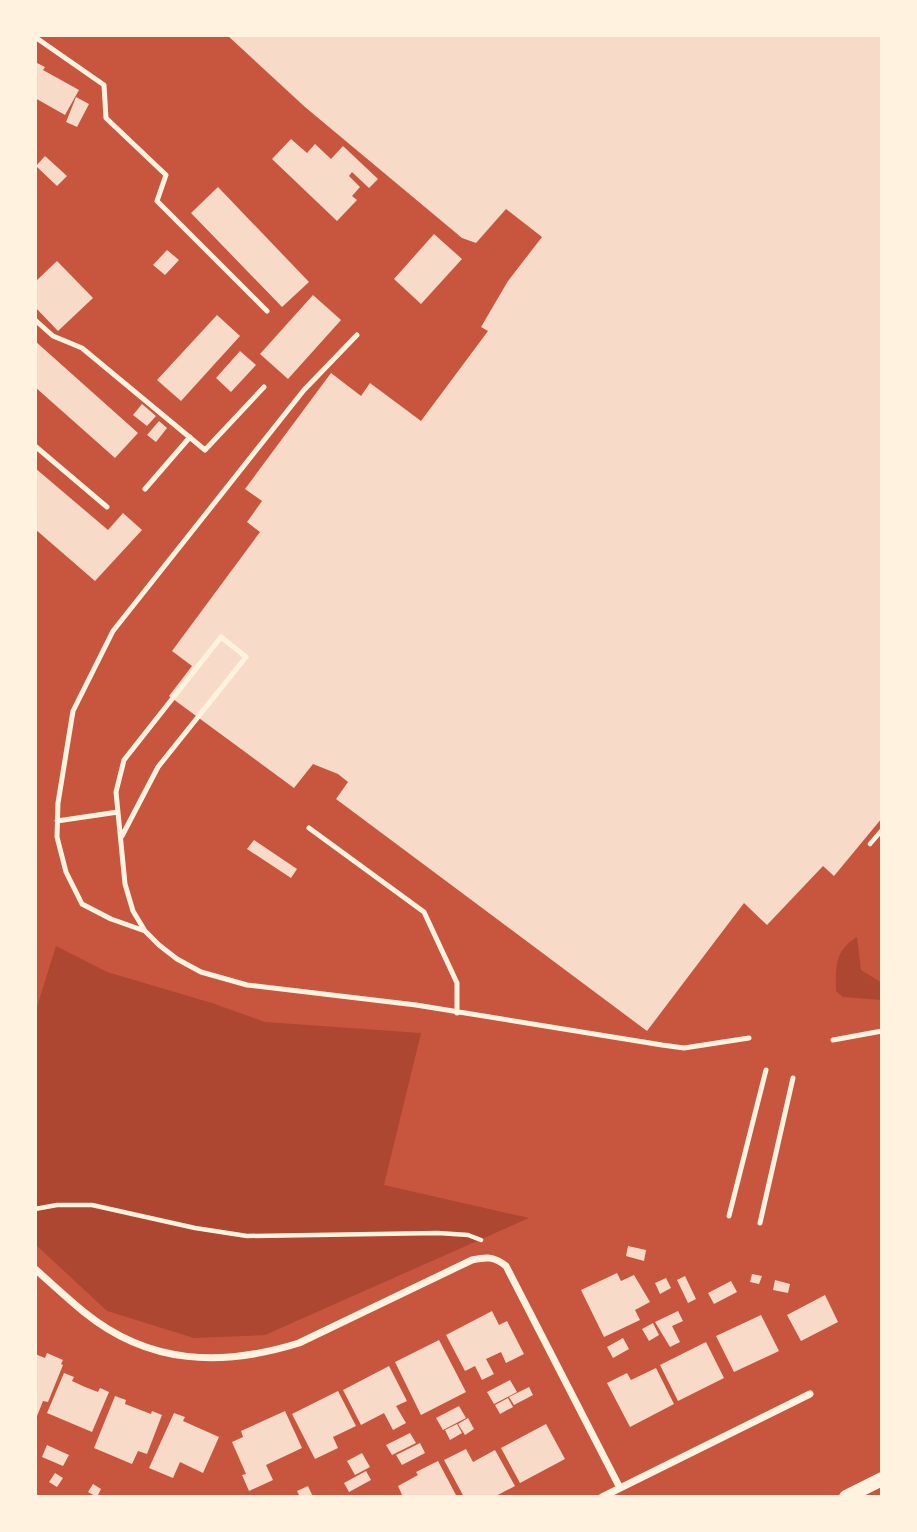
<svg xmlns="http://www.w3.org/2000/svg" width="917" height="1532" viewBox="0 0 917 1532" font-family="Commissioner,sans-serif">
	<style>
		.green { fill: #ae4732 }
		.building { fill: #f7dbc8 }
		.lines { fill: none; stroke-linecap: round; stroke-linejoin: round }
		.path { stroke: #fff3e0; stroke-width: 4.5 }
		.service { stroke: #fff3e0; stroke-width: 5 }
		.minor { stroke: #fff3e0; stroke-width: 7 }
		.secondary { stroke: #fff3e0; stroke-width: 14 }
	</style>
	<rect width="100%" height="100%" fill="#c8553d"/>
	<path class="green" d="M857 937 861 970 882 983V1000L843 997 836 991C836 967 834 951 857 937Z
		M56 946 107 972 212 1003 265 1022 421 1033 384 1185 529 1218 265 1335 194 1338 107 1311 35 1244V1013Z"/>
	<path class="building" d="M227 35H882V818L834 876 823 866 767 925 744 903 647 1031 336 799 348 782 338 774 313 764 294 788 169 696 192 666 172 651 260 532 247 522 262 501 245 489 331 373 361 396 370 383 421 421 488 331 481 327 508 281 542 237 506 209 476 243 462 238 305 107Z
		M35 62 45 67 43 70 79 90 65 115 35 98Z
		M76 97 89 104 77 127 66 122Z
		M291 139 307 153 315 144 331 159 343 146 378 179 369 188 352 172 349 176 360 187 352 196 357 200 337 221 272 159Z
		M45 156 67 176 57 186 36 166Z
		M218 187 309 282 282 307 191 213Z
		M434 234 462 259 421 304 394 279Z
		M167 250 179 260 165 275 153 265Z
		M57 261 93 298 58 331 35 307V282Z
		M313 295 341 320 288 379 260 354Z
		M217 315 240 336 181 401 157 380Z
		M35 341 138 433 115 458 35 387Z
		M240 351 256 365 231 392 216 378Z
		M142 404 156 416 147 426 133 415Z
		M159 421 167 428 156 442 147 435Z
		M35 468 108 530 123 513 142 530 95 581 35 529Z
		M254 840 297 869 291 878 247 849Z
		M628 1246 646 1250 644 1261 626 1256Z
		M617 1273 621 1281 634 1275 650 1302 635 1310 640 1320 604 1337 581 1290Z
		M752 1274 762 1276 759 1284 750 1282Z
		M685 1276 696 1299 688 1303 677 1280Z
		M666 1278 671 1288 660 1294 655 1283Z
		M775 1280 790 1284 788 1293 773 1290Z
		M731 1281 737 1292 714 1304 708 1293Z
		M825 1295 838 1322 801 1341 787 1315Z
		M492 1311 499 1325 507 1321 524 1354 506 1363 501 1352 486 1359 494 1374 482 1380 475 1366 465 1371 446 1335Z
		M678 1311 683 1321 672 1326 680 1342 670 1347 655 1322Z
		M761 1315 779 1351 734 1372 716 1336Z
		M653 1323 659 1335 649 1341 642 1329Z
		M623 1338 629 1349 613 1358 607 1347Z
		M439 1340 466 1392 421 1415 395 1362Z
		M706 1342 724 1378 678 1401 660 1365Z
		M47 1353 63 1360 61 1364 63 1365 48 1402 43 1401 37 1416 35 1415V1354L45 1358Z
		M389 1366 407 1401 396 1406 406 1423 393 1430 384 1413 361 1425 343 1390Z
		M656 1368 674 1404 630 1427 607 1383 627 1373 631 1380Z
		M64 1373 74 1377 72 1381 85 1387 98 1392 100 1388 109 1392 92 1432 47 1413Z
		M510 1380 517 1392 494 1404 487 1392Z
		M529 1387 533 1395 514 1405 509 1397Z
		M338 1391 356 1426 333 1437 338 1448 315 1459 292 1414Z
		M115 1396 126 1400 125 1404 151 1414 152 1411 162 1415 147 1454 138 1451 132 1464 94 1448Z
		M508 1398 513 1407 500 1414 495 1405Z
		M459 1406 466 1418 443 1430 436 1418Z
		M285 1411 302 1448 266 1465 273 1480 249 1491 242 1475 246 1474 232 1442 243 1437 241 1431Z
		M174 1413 185 1417 183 1421 219 1437 203 1473 180 1462 173 1478 149 1468Z
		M468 1418 474 1429 465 1435 458 1424Z
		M457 1424 462 1433 450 1440 445 1430Z
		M546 1424 565 1459 520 1483 501 1448Z
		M410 1433 416 1443 392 1455 386 1445Z
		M420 1443 425 1453 402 1465 396 1455Z
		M47 1445 69 1455 63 1466 42 1457Z
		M466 1449 473 1462 495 1450 515 1486 494 1497H464L444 1460Z
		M362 1453 370 1467 355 1475 347 1461Z
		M438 1461 457 1497H403L398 1486 418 1475 416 1472Z
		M366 1471 371 1480 349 1492 344 1483Z
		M55 1473 63 1478 57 1487 49 1482Z
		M93 1484 101 1489 97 1497 88 1492Z
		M308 1486 313 1497H300L297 1491Z"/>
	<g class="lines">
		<path class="path" d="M870 844 882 830
			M35 1209 57 1205H92L195 1228 247 1236 438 1233 468 1235 481 1240"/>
		<path class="service" d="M35 37 104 85 106 118 166 175 157 201 267 311
			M35 320 53 336 82 348 205 450 264 387
			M35 446 107 507
			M145 489 190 437
			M57 821 118 812
			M309 828 424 912 457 983V1013
			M122 836 158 767 246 657 221 637 124 760 116 792 125 884 133 911 145 931 159 945 177 959 201 972 247 985 416 1005 662 1045 684 1048 749 1038
			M145 931 111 919 82 904 66 872 57 837 58 803 73 711 113 631 304 390 357 335
			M833 1040 882 1031
			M729 1216 766 1070
			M760 1223 793 1078"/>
		<path class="minor" d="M35 1269C51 1283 67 1298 84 1312 149 1365 222 1367 299 1343L472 1260C486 1257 494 1256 506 1266L620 1488
			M602 1497 810 1394"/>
		<path class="secondary" d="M846 1497 882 1479"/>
	</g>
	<rect width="917" height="1532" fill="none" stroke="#fff3e0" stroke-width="74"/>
</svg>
